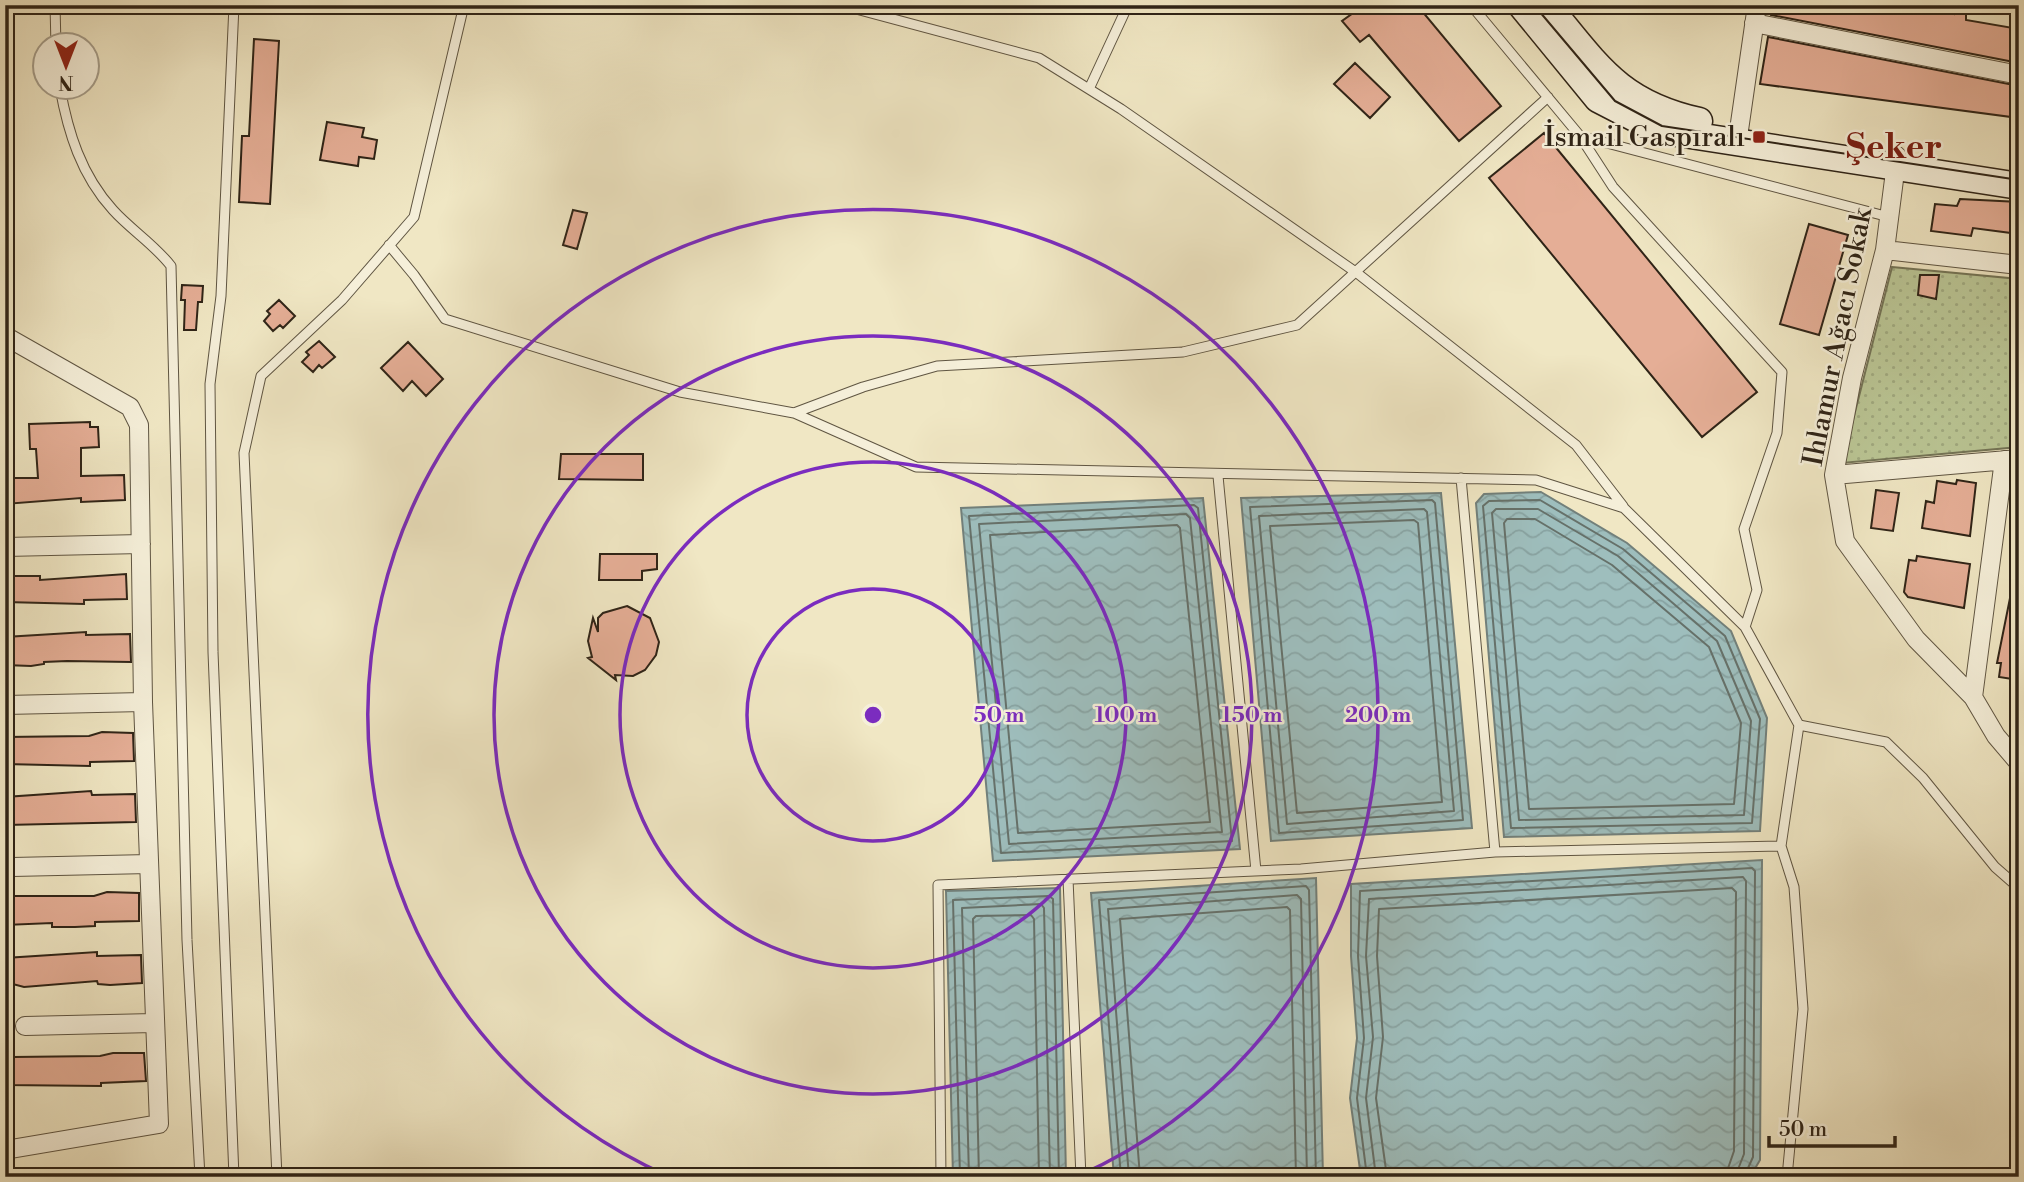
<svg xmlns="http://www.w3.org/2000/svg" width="2024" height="1182" viewBox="0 0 2024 1182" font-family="'Libre Bodoni',serif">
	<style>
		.park { fill: url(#park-dots); stroke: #747456; stroke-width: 2 }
		.water { fill: url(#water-waves); stroke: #72807b; stroke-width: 2 }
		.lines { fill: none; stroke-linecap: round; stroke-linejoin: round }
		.shore { stroke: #66716a; stroke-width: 2 }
		.building { fill: #e5ae96; stroke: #2f2417; stroke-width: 2 }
		.service-casing { stroke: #5f5542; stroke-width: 11 }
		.minor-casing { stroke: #5f5542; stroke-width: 20 }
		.secondary-casing { stroke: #2f2417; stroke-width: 29 }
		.service { stroke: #f5efd9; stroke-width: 9 }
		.minor { stroke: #f5efd9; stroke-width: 18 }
		.secondary { stroke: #f5efd9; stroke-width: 26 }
		.tram { stroke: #2f2417; stroke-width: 2 }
		.ring { fill: none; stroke: #7b2cbf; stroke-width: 3.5 }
		.poi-dot { fill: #8f2418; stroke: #f5efd9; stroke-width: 2.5 }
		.labels { text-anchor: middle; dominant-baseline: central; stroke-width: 5; stroke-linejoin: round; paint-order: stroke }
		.poi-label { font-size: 28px; fill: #2f2417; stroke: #f5efd9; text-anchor: end }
		.street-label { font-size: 28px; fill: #2f2417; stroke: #f5efd9 }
		.district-label { font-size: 35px; font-weight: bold; fill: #7a1f14; stroke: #f5efd9 }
		.centre { fill: #7b2cbf; stroke: #f5efd9; stroke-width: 3.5 }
		.ring-label { font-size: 21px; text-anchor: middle; font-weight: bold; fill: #7b2cbf; stroke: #f5efd9; stroke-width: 5; stroke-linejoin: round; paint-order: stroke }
	</style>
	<defs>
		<pattern id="park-dots" width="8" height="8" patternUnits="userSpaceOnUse" patternTransform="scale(1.75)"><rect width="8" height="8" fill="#bac594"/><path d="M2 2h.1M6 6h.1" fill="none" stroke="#a0a97f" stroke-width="1.8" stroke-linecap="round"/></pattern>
		<pattern id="water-waves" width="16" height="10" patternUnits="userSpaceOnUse" patternTransform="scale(1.75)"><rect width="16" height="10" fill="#9ebebd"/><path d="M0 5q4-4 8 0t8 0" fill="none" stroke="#88a3a2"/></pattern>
	</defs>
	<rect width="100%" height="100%" fill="#f0e7c4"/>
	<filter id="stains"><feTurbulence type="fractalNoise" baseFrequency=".00286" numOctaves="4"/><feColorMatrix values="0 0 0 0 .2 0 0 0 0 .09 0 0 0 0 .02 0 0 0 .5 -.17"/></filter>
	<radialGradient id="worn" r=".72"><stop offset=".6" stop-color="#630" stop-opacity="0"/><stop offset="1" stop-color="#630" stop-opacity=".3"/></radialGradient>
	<path class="park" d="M1892 267 2019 279V447L1842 463Z"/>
	<path class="water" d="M1541 492 1627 543 1731 631 1767 718 1760 831 1504 837 1476 503 1484 494Z
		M1441 493 1472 828 1271 841 1241 498Z
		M1203 498 1240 849 993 861 961 508Z
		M1762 860 1760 1160 1750 1177H1361L1350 1098 1357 1038 1351 956V884Z
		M1316 878 1323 1177H1114L1091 893Z
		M1060 888 1066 1177H953L946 891Z"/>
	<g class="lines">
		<path class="shore" d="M1432 500 1435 503 1463 820 1279 833 1250 507Z
			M1540 500 1623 549 1725 636 1760 719 1752 823 1511 828 1483 506 1489 501Z
			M1194 505 1198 508 1232 841 1001 853 969 516Z
			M1424 509 1427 512 1454 811 1287 824 1259 516Z
			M1496 509H1538L1618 556 1717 641 1751 721 1744 815 1519 820 1492 513Z
			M1186 514 1190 518 1222 832 1009 844 979 524Z
			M1507 519H1535L1612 565 1709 647 1741 723 1734 804 1529 809 1504 523Z
			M1414 520 1418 523 1442 802 1297 813 1270 526Z
			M1177 525 1180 528 1210 822 1018 833 990 535Z
			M960 1177 953 900 1049 896 1053 899 1059 1177
			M969 1177 962 908 1041 904 1044 908 1050 1177
			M979 1177 973 919 976 916 1031 915 1034 919 1039 1177
			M1121 1177 1099 900 1306 886 1309 890 1316 1177
			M1129 1177 1108 909 1297 895 1301 899 1307 1177
			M1140 1177 1120 919 1287 907 1290 910 1296 1177
			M1367 1177 1357 1098 1364 1038 1358 956 1360 891 1752 868 1755 871 1753 1157 1744 1177
			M1376 1177 1366 1098 1373 1037 1366 956 1369 899 1743 877 1746 881 1744 1154 1735 1177
			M1387 1177 1376 1098 1383 1037 1377 956 1379 909 1732 888 1736 892 1734 1151 1725 1177"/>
	</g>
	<path class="building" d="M1346 5H1417L1501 106 1459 141 1369 35 1360 42 1342 21 1353 13Z
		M1772 5H1791L1821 12 1822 5H1910L1954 14 1956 5H1966V20L2019 29V63L1771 15Z
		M1768 37 2019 86V118L1760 84Z
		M254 39 279 41 270 204 239 202 242 136H249Z
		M1355 63 1390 97 1370 118 1334 84Z
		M327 122 364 128 362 137 377 140 374 159 359 157 358 166 320 160Z
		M1544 133 1757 392 1702 437 1489 178Z
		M1960 199 2019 202V234L1973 228 1971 236 1931 231 1935 204 1957 206Z
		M573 210 587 213 577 249 563 245Z
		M1809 224 1848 235 1819 335 1780 324Z
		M1920 275H1939L1936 299 1918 295Z
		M182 285 203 286 202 302H198L196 330H184L185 300H181Z
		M279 300 295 316 283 328 280 325 273 331 264 321 270 314 267 311Z
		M319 341 335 357 322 368 319 365 313 372 302 362 309 355 306 352Z
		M408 342 443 379 426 396 412 381 403 391 381 368Z
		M90 422V427H98L99 447 81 448V476L124 475 125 500 81 502V498L5 504V478H38L36 449H30L29 424Z
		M561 454H643V480L559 479Z
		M1957 480 1976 483 1970 536 1922 528 1926 501 1934 503 1937 481 1956 484Z
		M1876 490 1899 493 1893 531 1871 528Z
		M600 554H657V569L642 571V580H599Z
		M1917 556 1970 564 1964 608 1908 597 1904 592 1909 560 1916 561Z
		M126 574 127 599 84 600V604L5 602V576H40V580Z
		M2011 593 2019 594V680L1999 677 2001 663H1997Z
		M627 606 650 618 659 642 656 655 645 670 633 676 615 675 616 680 588 658 592 657 588 641 593 618 598 632V618L603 613Z
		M86 632V635L130 634 131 662 67 661 44 662V664L31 666 5 665V637Z
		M102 732 133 733 134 761 90 762V766L5 764V737L89 736Z
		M91 791 92 795 135 794 136 822 6 825 5 797Z
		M107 892 139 893V921L95 922V926L75 927H52V923L5 925 8 896H94Z
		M97 952V956L141 955 142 983 110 985 98 984 97 981 24 987 5 982V958Z
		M113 1053H144L146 1081 101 1083V1086L5 1085V1061H14V1057L100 1056Z"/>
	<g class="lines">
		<g class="service-casing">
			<path id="service" d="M55 5 56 46
				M841 5 1039 58 1121 109 1357 273 1576 445 1623 506
				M1471 5 1580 136 1889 217
				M60 88C68 132 81 175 113 210 131 230 154 244 171 266L187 940 200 1177
				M1089 89 1128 5
				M1580 136 1613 187 1782 372 1777 433 1744 529 1757 590 1745 627
				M389 245 414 275 445 319 680 392 794 413 916 467 1536 480 1624 508 1745 627 1799 725 1781 846 1794 887 1803 1009 1787 1177
				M794 413 863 387 937 366 1183 352 1297 325 1548 97
				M1218 476 1256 871
				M1461 478 1495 852
				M1799 725 1886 742 1923 778 1995 867 2019 888
				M1068 879 1081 1177
				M234 1177 213 652 210 384 221 296 234 5
				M277 1177 244 453 261 376 342 300 414 217 464 5
				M941 1177 938 885 1301 869 1495 852 1781 846"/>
		</g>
		<g class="minor-casing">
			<path id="minor" d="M1754 23 2019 75
				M1739 130 1757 5
				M1897 156 1885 250 1852 378 1834 475 1845 541 1916 639 1973 697 1996 736 2019 763
				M1885 250 2019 265
				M5 336 130 407 139 425 143 702 159 1124 5 1150
				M1834 475 2019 459
				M5 547 141 544
				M1973 697 2004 460
				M5 705 143 702
				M12 867 149 864
				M25 1026 153 1023"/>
		</g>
		<g class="secondary-casing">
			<path id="secondary" d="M1521 5 1598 99 1658 130 2019 186
				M1547 5C1597 65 1618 103 1699 121"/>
		</g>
		<use href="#service" class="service"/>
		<use href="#minor" class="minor"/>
		<use href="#secondary" class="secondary"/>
		<path class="tram" d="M1534 5 1615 101 1662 126 2019 180"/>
	</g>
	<g class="ring">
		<circle cx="873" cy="715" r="126"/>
		<circle cx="873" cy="715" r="253"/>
		<circle cx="873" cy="715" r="379"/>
		<path d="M668 1176A505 505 0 1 1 1078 1176"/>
	</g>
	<rect class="poi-dot" x="1752" y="130" width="14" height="14" rx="3.5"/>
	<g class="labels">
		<g class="poi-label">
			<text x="1745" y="137">İsmail Gaspıralı</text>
		</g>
		<g class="street-label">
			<text transform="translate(1838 337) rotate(-79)">Ihlamur Ağacı Sokak</text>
		</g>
		<g class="district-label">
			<text x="1894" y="147">Şeker</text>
		</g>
	</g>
	<circle cx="873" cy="715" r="10" class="centre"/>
	<g class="ring-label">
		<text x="999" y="722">50 m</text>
		<text x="1126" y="722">100 m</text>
		<text x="1252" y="722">150 m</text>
		<text x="1378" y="722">200 m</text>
	</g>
	<rect width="2024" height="1182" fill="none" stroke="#f0e7c4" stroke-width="28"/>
	<rect x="7" y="7" width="2010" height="1168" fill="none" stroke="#2f2417" stroke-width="3.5"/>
	<rect x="14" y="14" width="1996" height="1154" fill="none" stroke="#2f2417" stroke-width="2"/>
	<g transform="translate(66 66) rotate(180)"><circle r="33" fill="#f5efd9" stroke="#a69e8b" stroke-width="2"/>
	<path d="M0-5L12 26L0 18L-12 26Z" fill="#8f2418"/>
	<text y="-10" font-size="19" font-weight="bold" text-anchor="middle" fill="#2f2417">N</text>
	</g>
	<path d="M1769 1136v10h126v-10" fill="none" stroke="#2f2417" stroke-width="3.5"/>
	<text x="1779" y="1136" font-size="21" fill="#2f2417" stroke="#f5efd9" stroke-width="5" paint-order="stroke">50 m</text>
	<rect width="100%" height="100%" filter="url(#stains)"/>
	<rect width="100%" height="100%" fill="url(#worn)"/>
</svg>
